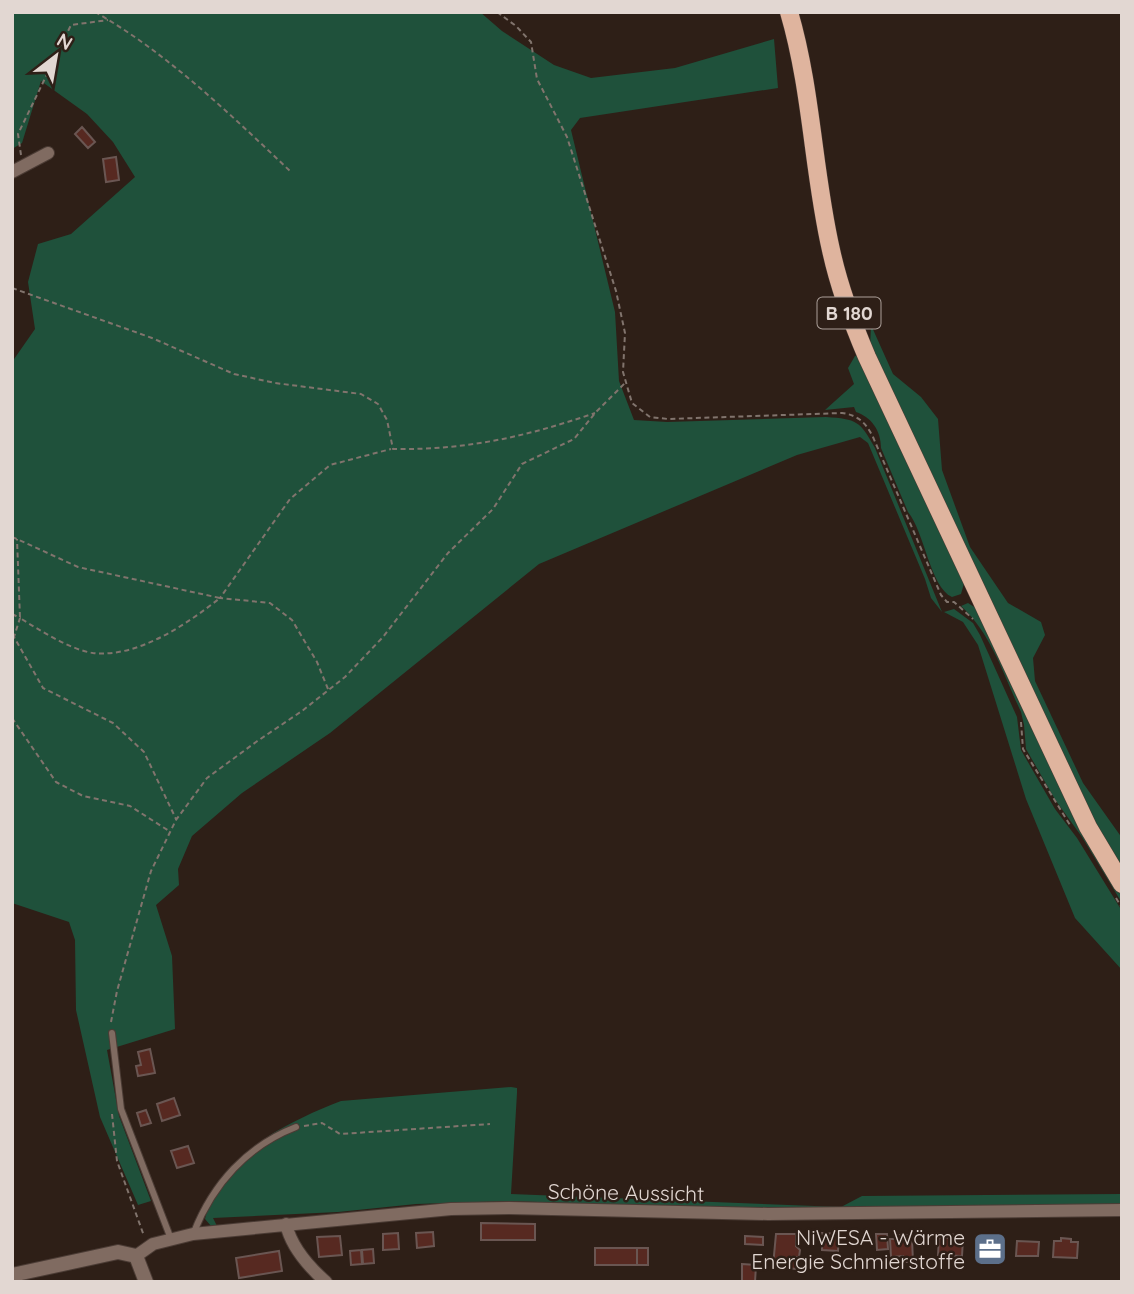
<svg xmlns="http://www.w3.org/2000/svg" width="1134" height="1294" viewBox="0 0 1134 1294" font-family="Quicksand,sans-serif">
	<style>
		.green { fill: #1f513b }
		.building { fill: #572921; stroke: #6a5652; stroke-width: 2 }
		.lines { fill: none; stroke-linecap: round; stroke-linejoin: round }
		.service-casing { stroke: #4b3c35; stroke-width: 8 }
		.minor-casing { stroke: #4b3c35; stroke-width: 14 }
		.tertiary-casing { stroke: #4b3c35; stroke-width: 16 }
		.primary-casing { stroke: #4b3c35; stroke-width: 19 }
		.path { stroke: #81746d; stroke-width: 2; stroke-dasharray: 5 3.5; stroke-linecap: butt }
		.service { stroke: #806b61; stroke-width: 6 }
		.minor { stroke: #806b61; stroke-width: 12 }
		.tertiary { stroke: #806b61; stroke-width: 14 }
		.primary { stroke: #dfb49e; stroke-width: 18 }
		.labels { text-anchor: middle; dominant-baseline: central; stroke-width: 5; stroke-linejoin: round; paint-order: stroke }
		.shield { fill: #2e1f17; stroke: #aca09a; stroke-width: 2 }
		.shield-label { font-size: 19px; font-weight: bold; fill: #e2d7d2 }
		.street-label { font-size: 21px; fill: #e2d7d2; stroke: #2e1f17 }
		.poi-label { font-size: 21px; fill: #e2d7d2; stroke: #2e1f17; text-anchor: end }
	</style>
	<rect width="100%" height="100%" fill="#2e1f17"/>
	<path class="green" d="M12 12H480L502 31 554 65 591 78 675 68 774 39 778 88 580 118 571 130 615 312 619 381 634 420 667 422 826 417C857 419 860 421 875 448L942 612 931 598 925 579 868 443 860 437 797 455 539 564 330 733 242 793 192 836 178 869 179 885 156 905 172 956 175 1029 107 1050 119 1116 151 1201 138 1205 100 1117 76 1010 75 940 69 922 12 903V362L35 329 28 282 38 244 71 234 135 177 113 142 87 114 41 81 22 143 12 149Z
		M871 325 893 374 921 397 938 419 942 470 970 547 1008 603 1041 622 1045 635 1033 658 1035 681 1083 783 1122 838V868L1096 826 870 349Z
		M860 354 965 580 961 594 952 597C930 587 925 533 908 512L881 448C881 430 871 417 856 412L854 407 825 410 854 384 848 368 855 356Z
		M968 603 979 610 1087 834 1122 893V903L1082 837 1056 801 1026 749 1024 725 1021 712C1004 676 991 633 961 606Z
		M954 609 973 623 980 635 1017 717 1021 750 1055 809 1077 838 1122 911V970L1075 918 1026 799 978 645 963 622 944 612Z
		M511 1087 517 1088V1093L511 1194 841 1207 862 1196 1122 1194V1205L816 1212 510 1201 416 1204 338 1212 213 1218 217 1226H211L205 1219C210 1197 231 1171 249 1156 263 1145 281 1138 297 1129L294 1125 267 1137C291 1122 315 1111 341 1101Z"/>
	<path class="building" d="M82 127 95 142 88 148 75 134Z
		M116 157 119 180 106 182 103 159Z
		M150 1049 155 1073 138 1076 136 1066 141 1065 138 1052Z
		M174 1098 180 1115 162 1121 157 1104Z
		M146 1110 151 1123 141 1126 137 1113Z
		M188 1146 194 1163 177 1168 171 1151Z
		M481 1223 535 1224V1240H481Z
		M433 1232 434 1246 417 1248 416 1233Z
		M398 1233 399 1249 383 1250V1234Z
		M822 1233 839 1234 838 1251 822 1250Z
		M776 1234H796V1246L800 1250 799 1257H796V1269L773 1266Z
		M876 1234H887L888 1249 877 1250Z
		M949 1234 956 1235 955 1238 963 1239 962 1256 938 1255 939 1238H949Z
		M898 1235H907V1239H912L913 1262H903V1256L891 1257 890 1239H898Z
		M340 1236 342 1255 319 1257 317 1237Z
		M745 1236 763 1237V1245L745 1244Z
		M1061 1238 1071 1239V1242H1078L1077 1258 1053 1257 1054 1241H1061Z
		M978 1239 1002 1240 1001 1257H977Z
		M1017 1241 1039 1242 1038 1256H1016Z
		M595 1248H637V1265H595Z
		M637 1248H648V1265H637Z
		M373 1249 374 1263 363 1264 362 1250Z
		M361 1250 362 1264 351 1265 350 1251Z
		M279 1251 282 1271 239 1278 236 1258Z
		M742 1264 756 1265 755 1282H742Z"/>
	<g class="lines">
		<g class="service-casing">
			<path id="service" d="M112 1033 121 1109 171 1239
				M194 1232C213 1184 247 1146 296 1127"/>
		</g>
		<g class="minor-casing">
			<path id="minor" d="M12 172 48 153
				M286 1224C291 1246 309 1267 326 1282
				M136 1256 153 1244 193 1234 451 1209 509 1208 768 1214 1122 1210"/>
		</g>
		<g class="tertiary-casing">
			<path id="tertiary" d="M12 1275 118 1252 136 1256 146 1282"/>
		</g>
		<g class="primary-casing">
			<path id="primary" d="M789 12C812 90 813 172 831 250 839 287 852 322 867 357L1088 827 1122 884"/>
		</g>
		<path class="path" d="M95 12C166 52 231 115 290 171
			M497 12 516 26 531 42 537 79 567 137 616 291 625 333 623 372 632 403 650 417 668 419 842 413C858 415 866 423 873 437L941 595 947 602H954L973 619
			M21 155 18 134 71 25 108 20
			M12 288 152 338 234 374 275 383 361 394 378 404 387 420 393 449C467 450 525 437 595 413
			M12 537 17 539 78 567 220 598C187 624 138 658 93 653 71 650 39 630 20 618L17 539
			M12 614 20 618 14 637 43 688 113 723 144 752 176 819
			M328 689 317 662 292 620 270 603 220 598 290 499 330 465 391 449
			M12 718 56 782 83 796 130 806 169 831
			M1021 722 1023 749 1070 825
			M1116 898 1122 908
			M111 1022 117 991 151 871 176 820 207 778 256 742 302 711 345 677 383 637 448 553 493 509 522 464 574 439 596 412 625 383
			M112 1114 117 1161 144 1236
			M304 1126 322 1123 340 1134 490 1124"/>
		<use href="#service" class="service"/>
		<use href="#minor" class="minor"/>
		<use href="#tertiary" class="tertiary"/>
		<use href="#primary" class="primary"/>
	</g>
	<defs>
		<g id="office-square" transform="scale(1.75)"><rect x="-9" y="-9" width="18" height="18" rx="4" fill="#5c6f8a" stroke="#2e1f17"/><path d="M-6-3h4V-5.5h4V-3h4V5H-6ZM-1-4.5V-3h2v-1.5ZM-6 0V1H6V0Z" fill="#fff"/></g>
	</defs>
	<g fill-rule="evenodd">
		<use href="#office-square" x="990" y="1249"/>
	</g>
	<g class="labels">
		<rect class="shield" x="817.5" y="297.5" width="63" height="31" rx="5"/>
		<g class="shield-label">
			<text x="849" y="313">B 180</text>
		</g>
		<g class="street-label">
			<text transform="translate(626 1192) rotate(1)">Schöne Aussicht</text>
		</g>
		<g class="poi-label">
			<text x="965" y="1237">NiWESA - Wärme<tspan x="965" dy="24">Energie Schmierstoffe</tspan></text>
		</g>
	</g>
	<rect width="1134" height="1294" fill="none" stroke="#e2d7d2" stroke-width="28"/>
	<g transform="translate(56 56) rotate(31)" stroke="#2e1f17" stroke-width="5" paint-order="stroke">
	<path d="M0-5L12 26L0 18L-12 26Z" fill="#e2d7d2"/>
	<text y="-10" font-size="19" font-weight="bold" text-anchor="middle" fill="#e2d7d2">N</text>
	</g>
</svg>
